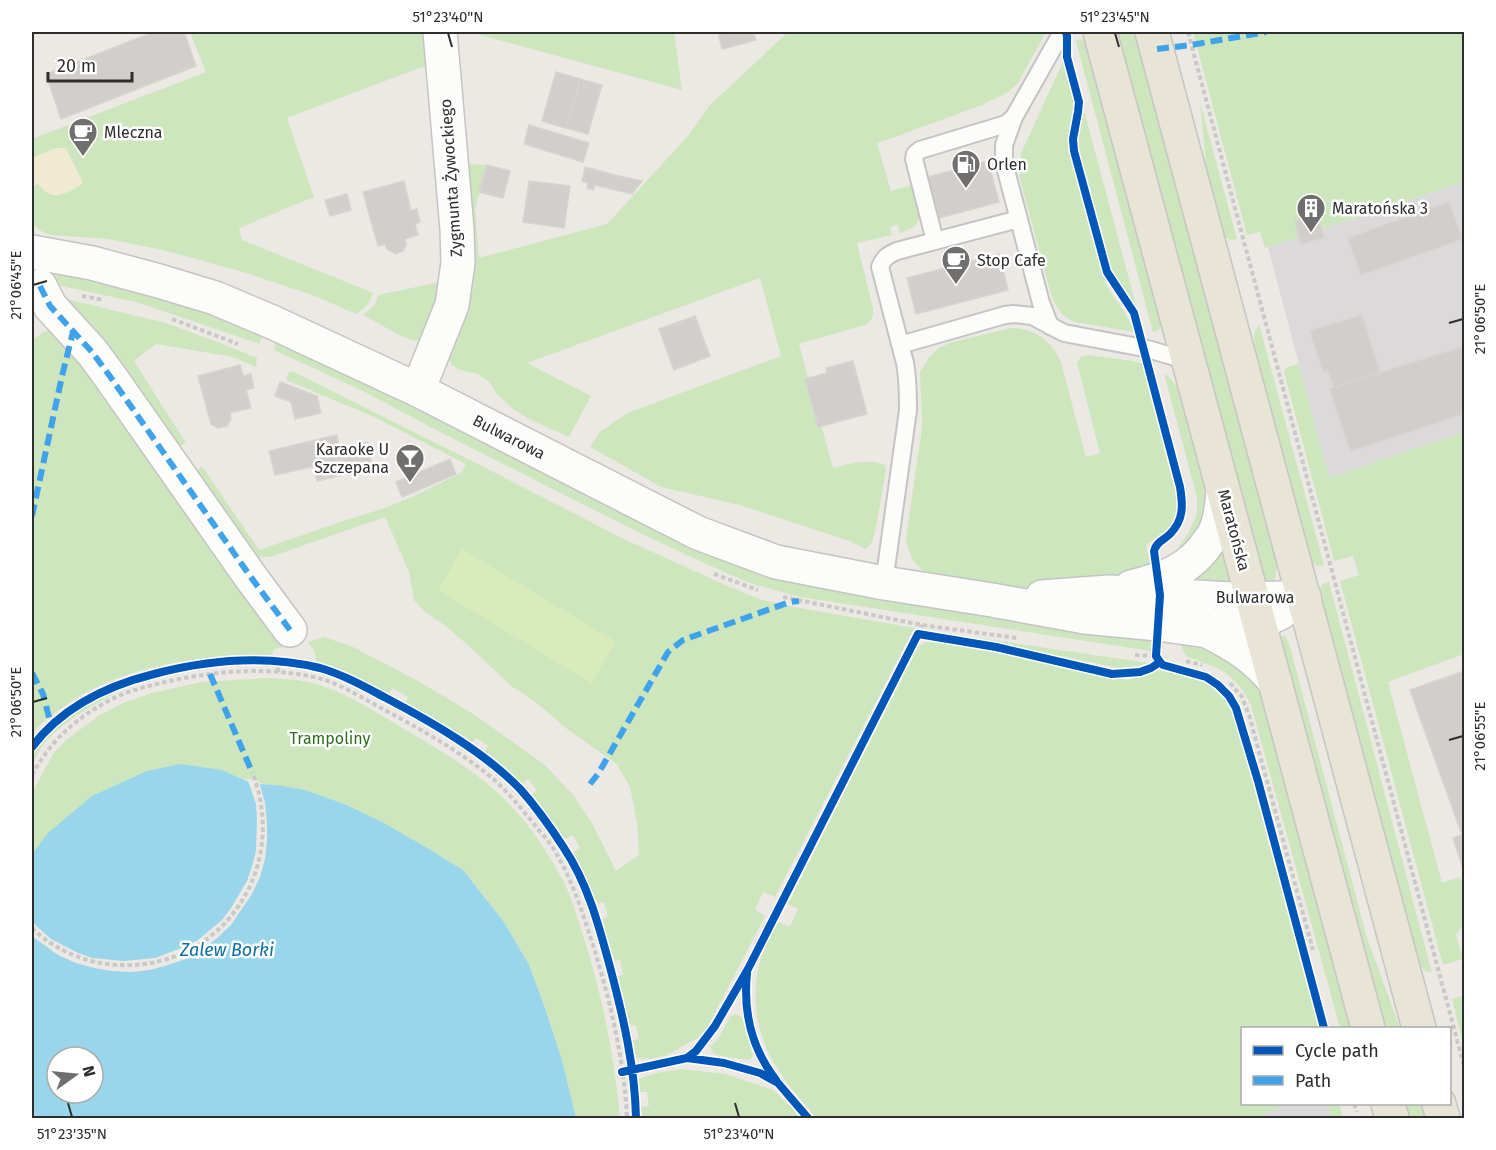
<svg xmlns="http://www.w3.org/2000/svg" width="1496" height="1150" viewBox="0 0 1496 1150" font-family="'Fira Sans',sans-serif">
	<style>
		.industrial { fill: #dcd9db }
		.green { fill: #cee6be }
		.sand { fill: #f0ead3 }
		.pitch { fill: #d9eabb }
		.water { fill: #99d6ec; fill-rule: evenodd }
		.pier { fill: #ece8e4 }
		.building { fill: #d1cecb; stroke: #d7d4d0; stroke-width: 1.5 }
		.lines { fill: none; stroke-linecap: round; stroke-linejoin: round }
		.lane-casing { stroke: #c5c4c5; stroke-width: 20 }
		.street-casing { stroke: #c5c4c5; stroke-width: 36 }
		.secondary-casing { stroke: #c5c4c5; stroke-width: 36 }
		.primary-casing { stroke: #c6c5c4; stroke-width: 36 }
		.path { stroke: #c9c9c8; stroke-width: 4; stroke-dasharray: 4.5 3; stroke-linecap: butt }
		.lane { stroke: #fcfcfb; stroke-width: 16 }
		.street { stroke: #fcfcfb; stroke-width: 33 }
		.secondary { stroke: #fcfcfb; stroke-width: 33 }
		.primary { stroke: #e8e4d6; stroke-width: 33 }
		.quiet { stroke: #3ea3eb; stroke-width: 6; stroke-dasharray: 12 6; stroke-linecap: butt }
		.cycleway-casing { stroke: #fff; stroke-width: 11 }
		.cycleway { stroke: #0057b8; stroke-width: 8 }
		.ticks { fill: none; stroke: #2e2e2e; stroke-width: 2 }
		.labels { text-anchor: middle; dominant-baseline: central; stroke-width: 5; stroke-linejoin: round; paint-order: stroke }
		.poi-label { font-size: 16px; fill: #2e2e2e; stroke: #fff; text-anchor: start }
		.street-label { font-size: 16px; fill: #2e2e2e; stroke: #fff }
		.park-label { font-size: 16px; fill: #2c6e1b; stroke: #fff }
		.water-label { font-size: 18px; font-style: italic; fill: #0d6fa3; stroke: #fff }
		.neatline { fill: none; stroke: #2e2e2e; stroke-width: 2 }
		.ticks-label { font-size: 15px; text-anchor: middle; fill: #2e2e2e }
	</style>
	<rect width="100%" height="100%" fill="#ece8e4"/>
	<path class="industrial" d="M1464 182V432L1329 478 1268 247 1300 237 1302 244 1324 238 1322 229Z
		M1287 1104H1327L1332 1118H1255Z"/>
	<path class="green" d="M190 32H427L430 64 287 118 314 197 239 228 242 240 373 293C369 303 365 309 356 314L315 296 240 271 163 250 108 239 51 235C42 233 35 228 32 220V188L38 183 32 171V139L206 72Z
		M470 32H674L682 90Z
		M788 32H1045V34L1018 83 1007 93 982 105 898 136 877 143 891 191 912 185C915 196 925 218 914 227 910 230 904 231 900 233L898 225 890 227 892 235 857 243 873 308C874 316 872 321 865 325L799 344 833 468C850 464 867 458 885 465L886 469 875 533 872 542 866 549 849 541 740 505 661 487 590 447 600 432 627 413 781 356 760 278 527 363 591 396 569 437 529 419 513 409 496 393 489 382 478 374 460 370 452 365 448 358 465 164 487 165 475 209 479 258 607 224 688 136 709 106Z
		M1116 32H1137L1278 565 1274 581 1270 584 1264 582Z
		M1193 32H1464V182L1322 229 1318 215 1300 237 1265 248 1260 232 1247 235Z
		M1079 39 1086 41 1163 323 1160 329 1153 332 1076 41Z
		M1063 62 1073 101 1074 110 1069 149 1105 282C1114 301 1127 310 1134 332L1075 322C1063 318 1058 309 1052 298L1020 179 1019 162 1022 151Z
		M1200 102 1237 239 1231 240 1223 236 1207 175Z
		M1084 110 1137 309 1112 273 1078 149 1079 125Z
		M59 271 109 282 211 312 262 333 260 344 136 302 52 284 54 276Z
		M440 282 439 297 423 338 414 341 401 336 363 315 375 305 378 295Z
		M54 296 166 323 215 341 257 358 256 367 233 357 156 344 134 361 186 443 176 448Z
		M1259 324 1324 565 1318 566 1312 563 1255 352 1254 334Z
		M1010 328C1035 328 1051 340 1061 362L1086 457 1100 453 1077 363 1081 357 1088 355 1133 361 1143 364 1178 500C1179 527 1165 531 1146 545L1151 569 1131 576 1030 588 1003 587 937 577 924 572 917 565 911 557 907 546 906 538 921 435 922 421 920 372 929 357 939 348 949 343Z
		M51 330 56 331 293 645 274 649 272 655C199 656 123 664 63 707 52 715 39 723 32 735V340L44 332Z
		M276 338 645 521 1153 638 1151 651 800 597 749 583 691 557 636 531 432 428 363 391 274 350Z
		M1299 364 1329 478 1464 432V654L1388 682 1442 883 1460 877 1464 888V925L1456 934 1463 959 1443 965 1340 581 1359 575 1353 556 1334 561 1284 372 1287 367Z
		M289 372H294L468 459 626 540 721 583 759 599 788 606 914 628 775 897 763 892 755 910 765 916 707 1028 696 1039 665 1056 650 1059 636 1058 633 1040 639 1039 636 1025H630L617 977 623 975 620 960 613 961 601 920 608 917 604 902 595 904 581 868 573 852 580 848 573 835 565 839 531 796 537 790 528 779 521 785 484 753 488 746 476 738 471 744 405 703 408 697 393 688 389 694 346 672 316 661 315 653 308 642 324 637 353 647 420 682 475 715 545 765 574 796 593 825 616 871 639 855 637 822 630 787 617 764 567 729 533 700 511 686 470 647 443 624 425 612 414 600 409 572 385 517 273 556 258 558 253 557 192 474 202 466 259 550 346 520 382 509 412 497 461 473 466 464 372 416 286 380Z
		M1164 373C1173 380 1178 387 1184 398L1209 495V513L1179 560 1180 545 1189 532 1197 513V498Z
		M1222 551 1224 552 1232 582 1230 585 1193 581 1206 569Z
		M1329 582 1432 973 1424 970 1418 964 1319 590 1323 584Z
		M938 632 1149 663 1134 667 1120 668Z
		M1282 636H1285L1289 643 1367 938 1400 1028H1384L1280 641Z
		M931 641H938L1125 680C1130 679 1135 679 1139 677 1145 676 1151 672 1157 671 1165 670 1176 673 1184 675 1226 684 1232 708 1242 744L1319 1028H1242V1104H1287L1255 1118H831L830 1117 827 1118H816C804 1103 790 1087 779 1071 756 1037 749 994 762 955 766 944 773 933 778 922L790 927 798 909 788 904 918 647 924 643Z
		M1181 643 1213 649 1255 679 1260 692 1352 1028H1340L1251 705C1235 673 1219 667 1187 657L1182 649Z
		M267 678C282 679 298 679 312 683 345 691 380 715 409 732 440 750 472 769 499 794 524 817 545 847 561 877 571 894 576 914 582 932 602 993 614 1055 620 1118H576L562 1060 544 1005 529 965 504 922 463 870 424 846 276 785C253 784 243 779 222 770L32 854V793L53 754 66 740 100 715 123 703 152 693 201 682Z
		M126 687C99 702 69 717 47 740 41 747 36 756 32 765 31 738 74 710 95 699 105 694 116 690 126 687Z
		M1464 995V1048L1452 999Z
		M735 1014 740 1016 743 1020 753 1056 749 1060C746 1060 719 1056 717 1055 713 1054 712 1051 710 1047L718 1039 730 1017Z
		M682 1069 726 1074 773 1090 790 1106 800 1118H642L641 1107 649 1106 647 1092H640L638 1079 656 1073Z
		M1327 1104H1339L1343 1118H1332Z
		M1404 1104H1425L1429 1118H1408Z"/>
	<path class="sand" d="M56 148H66L83 183C75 188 66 195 56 195 45 196 36 182 32 173 31 168 32 163 32 158Z"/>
	<path class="pitch" d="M462 549 616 642 591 683 438 590Z"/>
	<path class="water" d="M180 764 222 770 249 782 260 784 276 785 305 790 344 804 380 821 424 846 463 870 504 922 529 965 544 1005 562 1060 576 1118H32V854L48 833 92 796 147 771ZM57 1057H93V1093H57Z"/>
	<path class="pier" d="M247 778 259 781 265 803 267 822V840L265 859 260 877 252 894 231 925 217 938 202 950 186 959 168 965 150 970 131 972 112 971 94 968 76 963 58 955 32 936V922L51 939 78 953 93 958 124 961 155 958 184 947 198 940 222 920 231 908 247 881 252 866 256 851 257 820 256 804Z"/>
	<path class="building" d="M154 32H184L196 66 61 119 46 74Z
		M718 32H753L756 40 722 49Z
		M556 72 580 79 566 128 542 121Z
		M580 79 602 85 588 134 566 128Z
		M529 125 589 143 583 162 524 144Z
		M988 161 999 202 939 218 928 177Z
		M487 165 510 171 503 198 479 192Z
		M585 167 619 176 642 181 632 194 595 185 593 190 587 188 588 183 582 181Z
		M404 181 411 211 417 209 420 222 415 224 418 235 405 239 406 245 403 251 396 254 387 249 385 244 378 246 363 192Z
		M529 181 570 186 564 228 523 222Z
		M347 194 351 210 330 216 325 200Z
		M1449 202 1462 239 1361 275 1348 238Z
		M1318 215 1324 238 1301 244 1295 221Z
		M999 254 1008 290 916 314 907 278Z
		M1362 315 1380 373 1334 388 1328 370 1323 372 1310 331Z
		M695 316 710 356 674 370 659 329Z
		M1464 346V414L1350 451 1330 389Z
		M853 361 867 414 818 427 805 379 827 373 826 368Z
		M240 365 243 376 251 374 254 388 246 390 251 408 230 413 231 419 227 426 218 428 211 424 198 376Z
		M280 382 317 396 321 413 295 419 291 402 275 396Z
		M337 435 342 460 275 475 269 451Z
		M367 442 373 468 317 481 314 466 342 460 340 448Z
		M450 459 456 474 402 497 396 482Z
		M1464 671V834L1462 835 1410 690Z
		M1464 834V872L1453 838Z"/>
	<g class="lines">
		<g class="lane-casing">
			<path id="lane" d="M1014 117 1004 145V163L1041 303 1050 326
				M935 241 914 159 915 154 920 150 1006 124 1014 117 1062 32
				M900 345 1005 315 1013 314 1032 316 1064 333 1144 348 1189 361
				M884 583 908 410C908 394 908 379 905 363L880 267C884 257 888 255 897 251L1019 219"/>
		</g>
		<g class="street-casing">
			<path id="street" d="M40 286 50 306 92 352 109 375 250 576 290 630
				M418 390 452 305 458 263 457 229 440 32"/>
		</g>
		<g class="secondary-casing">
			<path id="secondary" d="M32 252 92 263 159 281 215 298 272 322 418 390 698 533 776 562 884 583 992 600 1085 617 1158 624 1207 631 1243 628 1259 623 1280 613 1304 597
				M1131 587C1164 579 1190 570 1209 541 1212 537 1215 533 1216 529 1221 517 1222 504 1223 492
				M1042 597 1109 592 1231 599 1281 598
				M1207 631C1235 645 1255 657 1275 682"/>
		</g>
		<g class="primary-casing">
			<path id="primary" d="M1100 32 1368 1028
				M1152 32 1419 1028
				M1388 1104 1392 1118
				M1439 1104 1443 1118"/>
		</g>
		<path class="path" d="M1188 32 1464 1066
			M82 296 104 300
			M172 319 238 344
			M714 574 758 590
			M783 597 922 625 1017 638
			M918 634 922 625
			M1135 655 1154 656
			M1186 661 1202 665
			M278 672 279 658
			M1230 683 1242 697 1249 715 1313 950
			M32 775C50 743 69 724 101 705 120 693 143 687 165 682 214 671 267 666 318 678 341 684 362 698 383 709 420 729 458 750 491 777 507 791 520 807 534 824 541 833 550 842 556 853 571 878 581 908 590 936 609 995 624 1057 627 1118
			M32 928C50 946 75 958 100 963 212 982 293 875 252 772
			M1354 1104 1357 1112"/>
		<use href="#lane" class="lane"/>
		<use href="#street" class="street"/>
		<use href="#secondary" class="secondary"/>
		<use href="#primary" class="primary"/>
		<path class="quiet" d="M1157 49 1191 45 1266 32
			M40 286 50 306 92 352 109 375 250 576 290 630
			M32 516 62 376 73 332
			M32 673 43 694 51 725
			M210 674 252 772
			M590 784 598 774 668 652 683 640 790 602 799 601"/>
		<g class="cycleway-casing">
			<path id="cycleway" d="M1066 32 1067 36V57L1079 102 1078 112 1073 139 1074 151 1107 272 1134 313 1180 487C1183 505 1184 520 1170 534 1164 540 1156 542 1154 551L1160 595 1156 656 1160 662 1163 665 1206 677 1218 685 1229 696 1236 708 1258 781 1324 1028
				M32 747C62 707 106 686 154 674 207 660 266 655 320 668 344 675 365 687 386 698 432 722 486 753 521 790 537 808 551 828 564 848 588 884 599 926 610 967 623 1016 635 1067 636 1118
				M747 973C743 1012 752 1049 776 1080
				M687 1058 696 1051 715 1026 748 969 918 634 996 647 1112 674 1140 672 1151 668 1160 662
				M622 1072 687 1058 724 1063 760 1073 778 1083 808 1118"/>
		</g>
		<use href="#cycleway" class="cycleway"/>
	</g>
	<path class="ticks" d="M448 33 452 47M1115 33 1119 47M33 285 47 281M1449 323 1463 319M33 702 47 698M1449 740 1463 736M68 1103 72 1117M735 1103 739 1117"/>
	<defs>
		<g id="cafe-pin" transform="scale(1.5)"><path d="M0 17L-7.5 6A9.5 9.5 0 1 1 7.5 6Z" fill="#706f6e" stroke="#fff"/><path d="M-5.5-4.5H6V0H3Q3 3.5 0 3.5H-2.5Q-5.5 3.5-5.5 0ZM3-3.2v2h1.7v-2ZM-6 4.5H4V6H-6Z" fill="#fff"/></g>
		<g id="fuel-pin" transform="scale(1.5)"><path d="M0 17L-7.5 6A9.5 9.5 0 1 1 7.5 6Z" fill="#706f6e" stroke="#fff"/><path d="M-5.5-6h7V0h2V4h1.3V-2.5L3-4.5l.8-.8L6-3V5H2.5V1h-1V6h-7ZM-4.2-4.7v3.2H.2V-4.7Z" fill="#fff"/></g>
		<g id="building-pin" transform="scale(1.5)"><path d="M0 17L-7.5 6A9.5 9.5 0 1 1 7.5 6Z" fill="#706f6e" stroke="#fff"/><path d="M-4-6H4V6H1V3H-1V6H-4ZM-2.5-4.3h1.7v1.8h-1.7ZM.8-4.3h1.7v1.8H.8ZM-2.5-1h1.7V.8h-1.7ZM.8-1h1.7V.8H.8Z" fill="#fff"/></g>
		<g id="bar-pin" transform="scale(1.5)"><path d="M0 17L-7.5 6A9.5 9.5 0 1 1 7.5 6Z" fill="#706f6e" stroke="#fff"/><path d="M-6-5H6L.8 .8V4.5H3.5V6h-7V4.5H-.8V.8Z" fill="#fff"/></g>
	</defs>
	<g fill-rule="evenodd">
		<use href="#cafe-pin" x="83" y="132"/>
		<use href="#fuel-pin" x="966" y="164"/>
		<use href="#building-pin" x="1311" y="208"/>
		<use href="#cafe-pin" x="956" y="260"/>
		<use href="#bar-pin" x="410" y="458"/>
	</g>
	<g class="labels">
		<g class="poi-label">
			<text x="104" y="132">Mleczna</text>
			<text x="987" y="164">Orlen</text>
			<text x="1332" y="208">Maratońska 3</text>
			<text x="977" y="260">Stop Cafe</text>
			<text x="389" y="449" text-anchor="end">Karaoke U<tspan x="389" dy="18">Szczepana</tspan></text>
		</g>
		<g class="street-label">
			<text transform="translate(451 178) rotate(-94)">Zygmunta Żywockiego</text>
			<text transform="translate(509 437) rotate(27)">Bulwarowa</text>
			<text transform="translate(1234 530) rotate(75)">Maratońska</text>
			<text x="1255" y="597">Bulwarowa</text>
		</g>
		<g class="park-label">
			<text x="330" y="738">Trampoliny</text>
		</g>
		<g class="water-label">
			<text x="227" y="950">Zalew Borki</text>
		</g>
	</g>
	<rect width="1496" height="1150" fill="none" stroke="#ffffff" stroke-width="66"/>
	<rect x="1241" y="1027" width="210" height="78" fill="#ffffff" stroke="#ababab" stroke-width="1.5"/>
	<rect x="1253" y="1046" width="30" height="9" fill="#0057b8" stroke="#ababab" stroke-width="1.5"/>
	<text x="1295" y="1057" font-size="18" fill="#2e2e2e">Cycle path</text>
	<rect x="1253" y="1076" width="30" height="9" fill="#3ea3eb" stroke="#ababab" stroke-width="1.5"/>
	<text x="1295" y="1087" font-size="18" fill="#2e2e2e">Path</text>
	<g transform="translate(75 1075) rotate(75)"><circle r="28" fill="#ffffff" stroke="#ababab" stroke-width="1.5"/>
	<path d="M0-4.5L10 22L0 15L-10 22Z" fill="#706f6e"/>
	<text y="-9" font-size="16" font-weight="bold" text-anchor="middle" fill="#2e2e2e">N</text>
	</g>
	<path d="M48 72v9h84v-9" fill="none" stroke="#2e2e2e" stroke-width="3"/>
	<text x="57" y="72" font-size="18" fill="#2e2e2e" stroke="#ffffff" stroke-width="4.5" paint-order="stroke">20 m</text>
	<rect x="33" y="33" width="1430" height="1084" class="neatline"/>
	<g class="ticks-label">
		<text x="448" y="22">51°23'40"N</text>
		<text x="1115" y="22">51°23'45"N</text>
		<text transform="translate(16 285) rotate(-90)" y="5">21°06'45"E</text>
		<text transform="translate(1480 319) rotate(-90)" y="5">21°06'50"E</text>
		<text transform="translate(16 702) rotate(-90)" y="5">21°06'50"E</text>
		<text transform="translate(1480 736) rotate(-90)" y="5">21°06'55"E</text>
		<text x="72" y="1139">51°23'35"N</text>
		<text x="739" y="1139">51°23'40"N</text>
	</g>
</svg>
